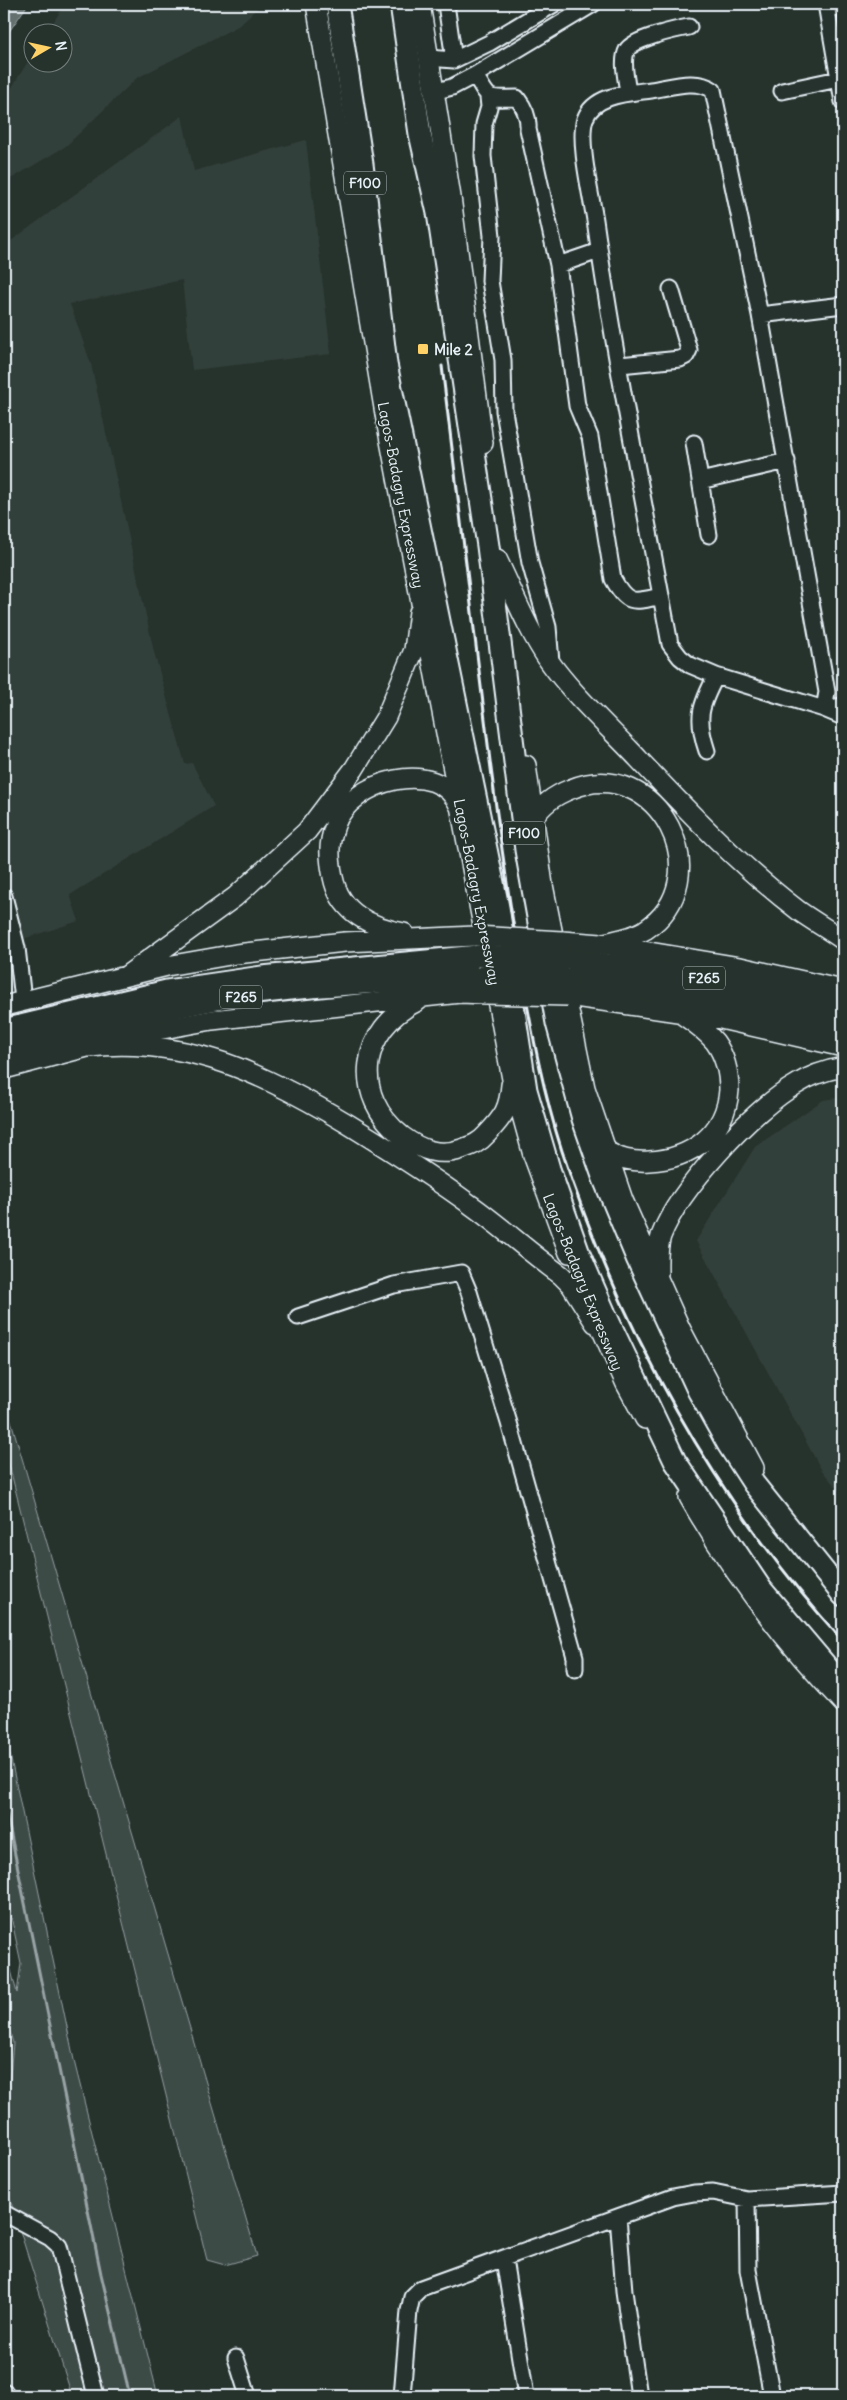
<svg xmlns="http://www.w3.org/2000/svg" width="847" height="2400" viewBox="0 0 847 2400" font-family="Delius,sans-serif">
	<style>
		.built { fill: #333f3a }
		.green { fill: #3e4b47; stroke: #939ea0 }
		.water { fill: #636f6d; stroke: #98a3a5 }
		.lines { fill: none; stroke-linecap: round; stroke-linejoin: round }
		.stream { stroke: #98a3a5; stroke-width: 3 }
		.ferry { stroke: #b3bdc0; stroke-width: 1; stroke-dasharray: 6 5; stroke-linecap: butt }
		.minor-casing { stroke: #e8f1f8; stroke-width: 19 }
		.major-casing { stroke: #e8f1f8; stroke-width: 22 }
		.highway-casing { stroke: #e8f1f8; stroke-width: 25 }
		.minor { stroke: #26332d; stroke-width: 15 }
		.major { stroke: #26332d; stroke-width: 19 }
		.highway { stroke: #26332d; stroke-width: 21 }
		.rail { stroke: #e8f1f8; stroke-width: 3 }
		.major-bridge-casing { stroke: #e8f1f8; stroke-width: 22; stroke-linecap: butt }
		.highway-bridge-casing { stroke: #e8f1f8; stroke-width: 25; stroke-linecap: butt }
		.major-bridge { stroke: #26332d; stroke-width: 19 }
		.highway-bridge { stroke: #26332d; stroke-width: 21 }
		.poi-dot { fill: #ffd166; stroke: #26332d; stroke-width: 2 }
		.labels { text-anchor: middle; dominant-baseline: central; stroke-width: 4; stroke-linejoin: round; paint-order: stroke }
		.shield { fill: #26332d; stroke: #aeb8bb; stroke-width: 1 }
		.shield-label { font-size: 14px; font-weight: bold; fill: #e8f1f8 }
		.poi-label { font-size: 15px; font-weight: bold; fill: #e8f1f8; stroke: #26332d; text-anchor: start }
		.street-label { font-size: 15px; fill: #e8f1f8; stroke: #26332d }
	</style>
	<rect width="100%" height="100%" fill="#26332d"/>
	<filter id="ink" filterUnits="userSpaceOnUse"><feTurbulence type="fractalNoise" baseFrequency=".02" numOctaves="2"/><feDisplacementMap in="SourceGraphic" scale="10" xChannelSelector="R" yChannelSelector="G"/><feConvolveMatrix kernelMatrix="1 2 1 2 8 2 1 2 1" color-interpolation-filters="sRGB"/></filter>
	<g filter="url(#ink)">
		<path class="built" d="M65 4H262L238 26 137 78 66 146 4 183V100L32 55V62H62V32H47Z
			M182 116 194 171 306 140 331 354 192 370 182 280 70 304 91 364 154 652 185 764 192 763 214 806 70 895 79 921 4 945V246Z
			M843 1097V1496L821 1469 696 1241 755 1147 823 1100Z"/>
		<path class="green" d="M4 1397 257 2256 225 2265 207 2260 4 1444Z
			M4 1726 75 2065 158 2396H72L4 2180V2140L13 2043 4 2011V1944L17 1993 21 1963 4 1884Z"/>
		<path class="water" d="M4 4H28L4 39Z"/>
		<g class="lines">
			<path class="stream" d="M4 1801 101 2274 130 2396"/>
			<path class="ferry" d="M4 10 9 4"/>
			<g class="minor-casing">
				<path id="minor" d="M446 4 454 60
					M826 4 843 102
					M842 4 843 10
					M428 58 454 60 489 43 554 4
					M475 75C491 102 486 98 517 98 524 107 529 118 528 129L558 265 577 406 590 437 613 579C628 606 634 602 661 596
					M782 91 843 78
					M433 92 452 87 475 75 593 4
					M628 93C627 82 621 61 627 50 633 39 677 29 689 27
					M488 97 489 107 484 124 483 156 492 236 490 281 503 360 504 411 530 563 548 627 551 662
					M558 265 599 251
					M760 315 843 305
					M620 365 680 359 686 356 689 350 671 289
					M694 443 709 535
					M700 481 787 461
					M843 706 824 709 827 692 760 315 713 90C696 78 671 87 651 90 630 93 594 94 585 119 578 141 591 195 595 220 615 362 644 502 670 644L680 657 690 665 716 676 824 709 843 717
					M707 751C696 718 700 706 716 676
					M4 896 17 948 23 1000
					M298 1317 394 1285 461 1273 469 1292 509 1423 575 1657V1669
					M747 2199 748 2270 772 2396
					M4 2213 50 2238 59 2246 96 2396
					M618 2217 624 2291 639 2396
					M504 2259 526 2396
					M236 2358 248 2396
					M4 2391 5 2392
					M402 2396 409 2311 412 2297 421 2288 673 2197 694 2193 713 2192 747 2199 843 2193"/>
			</g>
			<g class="major-casing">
				<path id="major" d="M316 4 386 420 488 952
					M420 4 451 197 483 443
					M497 559C514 594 527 629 549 661 571 692 604 723 631 751 684 807 737 864 799 911 813 921 829 930 843 940
					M526 765 543 885 557 955
					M533 819C542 804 555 795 571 789 658 753 722 879 645 930 632 938 615 940 601 944
					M404 933C371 927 340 913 333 877 329 857 328 845 335 825 350 781 438 755 460 807
					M562 941 601 944 740 967 843 990
					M126 976 235 897 307 831 354 769 386 717 414 650 419 612
					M493 979 512 1079 533 1155 569 1253
					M563 982 585 1088 623 1200 681 1330 754 1468
					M568 996 712 1017 843 1047
					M418 1001C359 1029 351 1096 402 1136 421 1150 439 1157 462 1149 473 1145 479 1143 487 1134 504 1116 509 1109 511 1085
					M4 1006 167 966 236 954 345 942 475 936
					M89 1047C188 1036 266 1075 348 1124 390 1150 432 1176 471 1205 502 1227 530 1253 561 1275L571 1285 595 1323
					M4 1069 136 1034 212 1020 460 993 486 994
					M605 1149C616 1159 634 1162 649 1161 691 1159 726 1134 729 1090 729 1073 725 1056 715 1042 706 1031 695 1023 683 1015
					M658 1274C658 1262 657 1248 661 1236 679 1189 753 1109 797 1084 811 1075 827 1070 843 1067
					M592 1308 626 1384 645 1419
					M689 1497C730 1570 785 1642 843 1703"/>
			</g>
			<g class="highway-casing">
				<path id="highway" d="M337 4 362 164 386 364 498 907 526 1090 549 1169 579 1254 605 1314 675 1461 761 1589 843 1686
					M401 4 420 134 438 213 488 546 526 850 557 1023 583 1119 604 1179 637 1258 699 1392 728 1444 754 1484 843 1595
					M563 959 694 976 843 1008
					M567 979 689 995 843 1029
					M4 1030 167 991 262 977 478 956
					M4 1051C67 1033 131 1016 196 1003 290 984 388 982 484 976"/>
			</g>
			<use href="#minor" class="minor"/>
			<use href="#major" class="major"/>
			<use href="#highway" class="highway"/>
			<path class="rail" d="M442 366C458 498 474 629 490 761 499 831 509 901 521 971 532 1032 543 1092 562 1151 621 1330 716 1502 843 1641"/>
			<g class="major-bridge-casing">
				<path id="major-bridge" d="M475 936 562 941
					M486 994 568 996"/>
			</g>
			<g class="highway-bridge-casing">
				<path id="highway-bridge" d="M478 956 563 959
					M484 976 567 979"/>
			</g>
			<use href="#major-bridge" class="major-bridge"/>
			<use href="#highway-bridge" class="highway-bridge"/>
		</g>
	</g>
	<rect class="poi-dot" x="417" y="343" width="12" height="12" rx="2.5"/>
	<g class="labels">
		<g class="shield">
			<rect x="344" y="171.5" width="42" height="23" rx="4"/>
			<rect x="503" y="821.5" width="42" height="23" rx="4"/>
			<rect x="683" y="966.5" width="42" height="23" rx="4"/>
			<rect x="220" y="985.5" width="42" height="23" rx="4"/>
		</g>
		<g class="shield-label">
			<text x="365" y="183">F100</text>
			<text x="524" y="833">F100</text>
			<text x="704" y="978">F265</text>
			<text x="241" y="997">F265</text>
		</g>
		<g class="poi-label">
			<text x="434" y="349">Mile 2</text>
		</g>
		<g class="street-label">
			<text transform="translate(401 495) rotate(79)">Lagos-Badagry Expressway</text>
			<text transform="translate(477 892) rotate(79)">Lagos-Badagry Expressway</text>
			<text transform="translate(583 1282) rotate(68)">Lagos-Badagry Expressway</text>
		</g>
	</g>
	<rect width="847" height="2400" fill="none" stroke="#26332d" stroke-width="20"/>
	<rect x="10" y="10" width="827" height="2380" fill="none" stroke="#e8f1f8" stroke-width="2" filter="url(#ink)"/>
	<g transform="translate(48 48) rotate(81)"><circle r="24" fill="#26332d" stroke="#747f7e"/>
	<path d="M0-4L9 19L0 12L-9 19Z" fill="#ffd166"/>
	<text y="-8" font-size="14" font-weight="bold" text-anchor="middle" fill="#e8f1f8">N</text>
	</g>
</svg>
